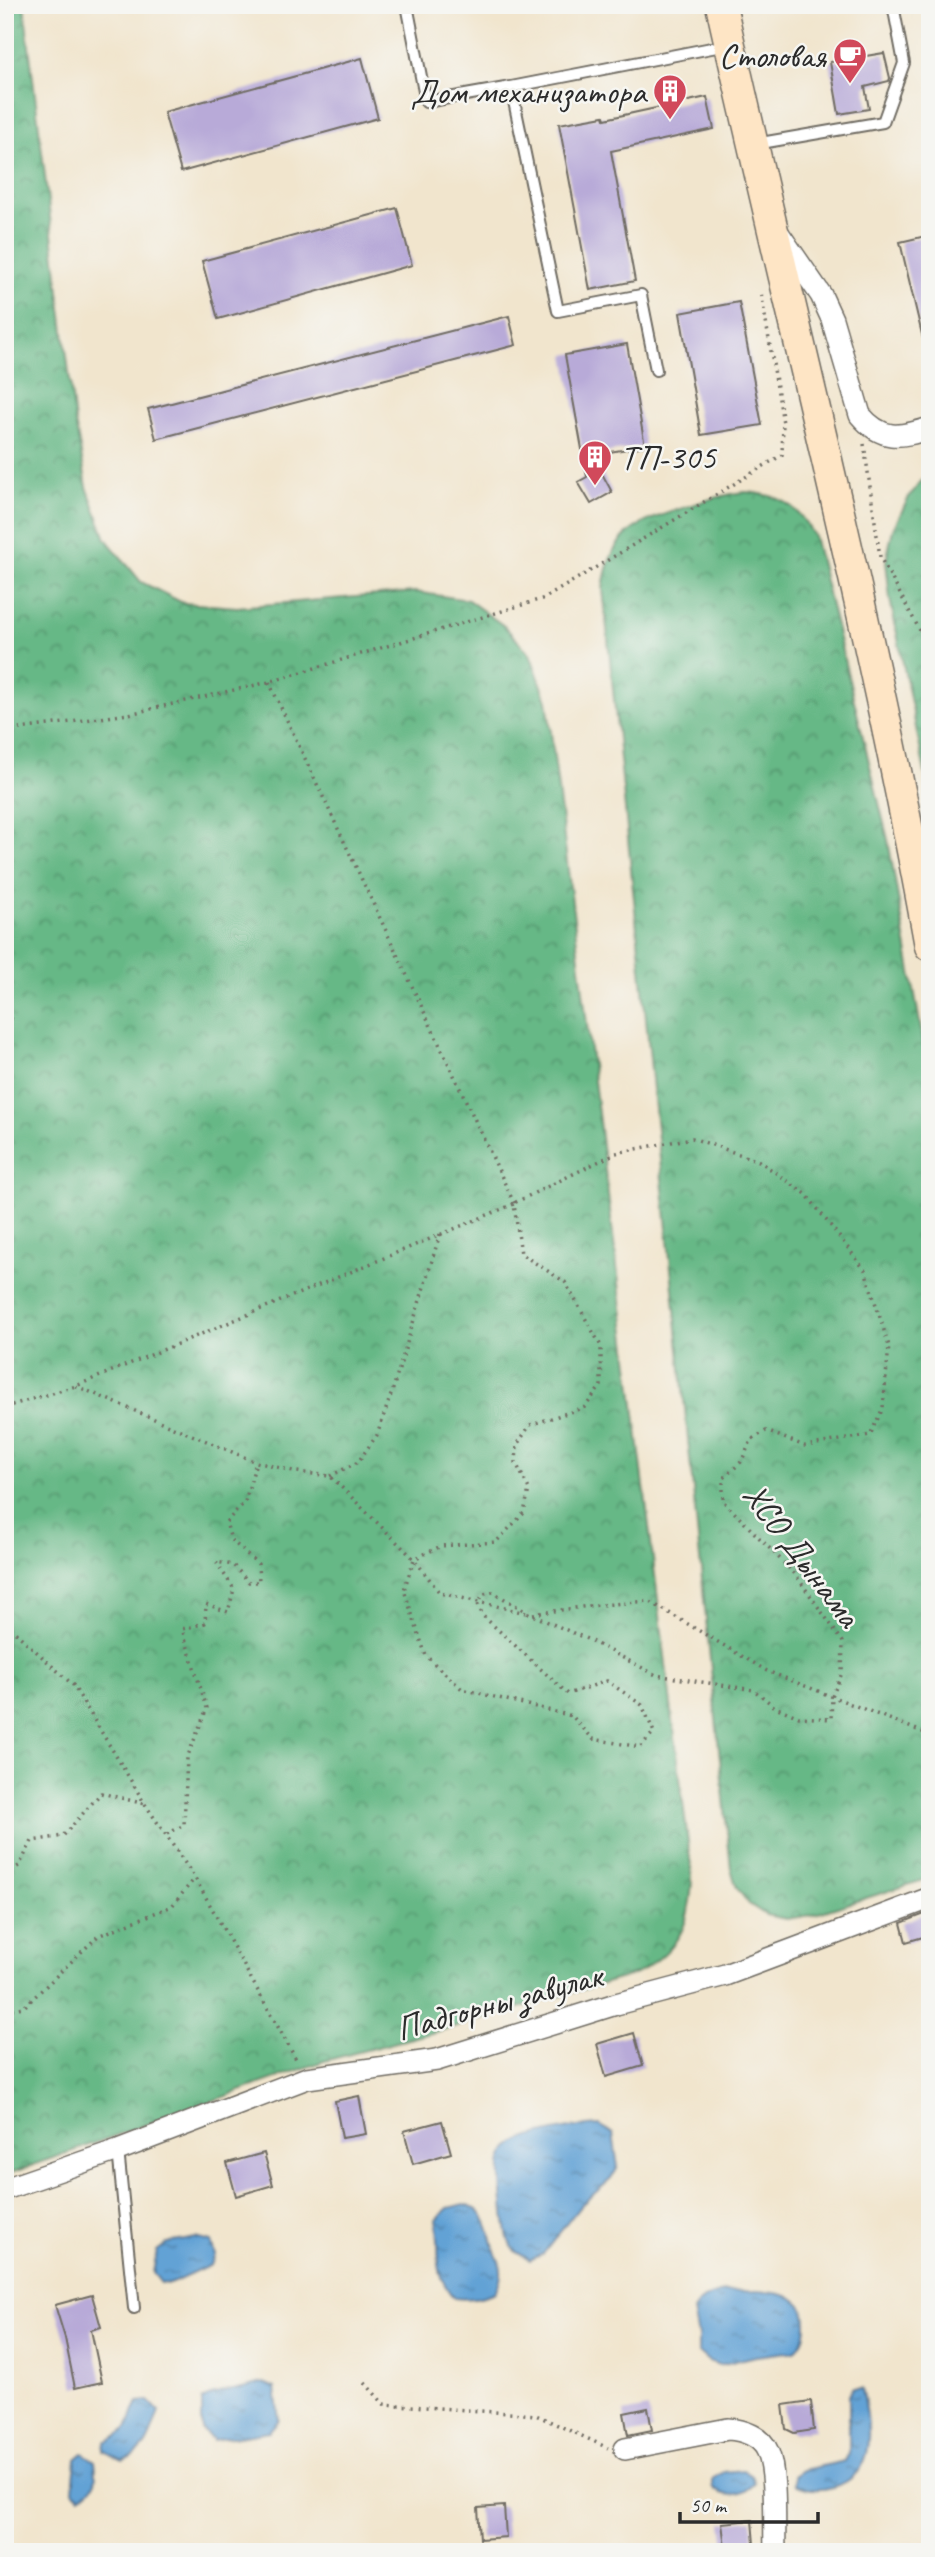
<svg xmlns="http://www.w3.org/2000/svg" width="935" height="2557" viewBox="0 0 935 2557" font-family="Caveat,sans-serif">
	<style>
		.forest { fill: url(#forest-crowns); stroke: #487258; stroke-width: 2 }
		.water { fill: url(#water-ripples); stroke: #466680; stroke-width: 2 }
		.building { fill: #b8aad8 }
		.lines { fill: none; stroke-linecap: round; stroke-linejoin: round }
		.lane-casing { stroke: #706c64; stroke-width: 14 }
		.street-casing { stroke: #706c64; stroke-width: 24 }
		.secondary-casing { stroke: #706c64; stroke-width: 33 }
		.path { stroke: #706c64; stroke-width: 3.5; stroke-dasharray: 2 5; stroke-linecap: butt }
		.lane { stroke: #fff; stroke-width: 10 }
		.street { stroke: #fff; stroke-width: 21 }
		.secondary { stroke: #fee5c5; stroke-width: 30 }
		.labels { text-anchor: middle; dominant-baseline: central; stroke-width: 5; stroke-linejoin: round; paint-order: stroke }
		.poi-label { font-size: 35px; fill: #2b2b2b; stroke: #f6f6f2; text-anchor: end }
		.street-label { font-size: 35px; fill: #2b2b2b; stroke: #f6f6f2 }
	</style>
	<defs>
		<pattern id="forest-crowns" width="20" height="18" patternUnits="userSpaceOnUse" patternTransform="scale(1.75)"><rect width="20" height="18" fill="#66b886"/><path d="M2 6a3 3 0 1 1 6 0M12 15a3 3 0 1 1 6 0" fill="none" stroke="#54966e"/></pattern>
		<pattern id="water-ripples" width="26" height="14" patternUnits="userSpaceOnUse" patternTransform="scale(1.75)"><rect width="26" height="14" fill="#62a2d5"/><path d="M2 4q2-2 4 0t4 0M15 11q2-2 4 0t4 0" fill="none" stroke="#5184ad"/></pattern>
	</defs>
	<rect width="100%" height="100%" fill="#f6f6f2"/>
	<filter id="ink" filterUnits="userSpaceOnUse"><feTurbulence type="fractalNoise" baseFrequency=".0143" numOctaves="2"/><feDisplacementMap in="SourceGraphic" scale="14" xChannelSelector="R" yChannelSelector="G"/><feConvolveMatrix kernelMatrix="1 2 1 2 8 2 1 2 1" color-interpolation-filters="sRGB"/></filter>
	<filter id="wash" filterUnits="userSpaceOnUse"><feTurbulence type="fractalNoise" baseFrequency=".00686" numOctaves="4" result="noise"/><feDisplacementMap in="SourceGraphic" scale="28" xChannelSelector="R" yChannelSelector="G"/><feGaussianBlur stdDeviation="1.57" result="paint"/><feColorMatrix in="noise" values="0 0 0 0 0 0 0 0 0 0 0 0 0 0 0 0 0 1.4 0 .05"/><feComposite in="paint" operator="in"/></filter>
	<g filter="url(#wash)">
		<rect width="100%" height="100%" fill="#f1e5cd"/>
		<path class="forest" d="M5 5H24L75 422 87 487 106 539 141 582 183 603 237 607 415 592 468 600 504 626 530 654 547 700 692 1875C691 1925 680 1949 636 1974L450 2028 324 2061 5 2175Z
			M930 470V797L890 599 886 561 893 529 909 497Z
			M746 492C782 495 796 504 814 536L888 840 930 1081V1878L812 1915 786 1919 766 1915 749 1904 737 1888 731 1869 603 589C610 534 634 524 683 508 704 501 724 494 746 492Z"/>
		<path class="water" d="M600 2125 613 2134 618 2167 611 2179 581 2205 543 2254 530 2260C522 2256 514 2251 510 2243 505 2235 500 2178 501 2167 501 2160 505 2152 510 2147 527 2133 578 2126 600 2125Z
			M465 2204C489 2211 489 2233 496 2254 498 2259 501 2264 501 2270 502 2278 498 2285 495 2292 480 2298 469 2300 454 2298 431 2271 442 2250 436 2220L448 2208Z
			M196 2238 211 2242 215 2255 211 2265 170 2284 161 2283 153 2273 157 2251 168 2243Z
			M757 2291C778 2293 806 2294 806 2322 806 2335 804 2342 795 2351L756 2356 719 2365 708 2361 698 2352V2337L693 2311C706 2288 733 2292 757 2291Z
			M264 2383 275 2388 279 2420 269 2431 213 2440 202 2430V2400L215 2394Z
			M853 2388H862C870 2423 878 2475 833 2487 819 2491 807 2490 795 2484L794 2476 803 2470 845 2461 849 2453V2395Z
			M149 2401 159 2411C150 2435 149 2451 123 2460L104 2451 105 2442C114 2438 125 2433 129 2424 133 2415 132 2410 139 2402Z
			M83 2453 95 2461C97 2479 97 2489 80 2497L73 2490 76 2459Z
			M743 2470 752 2476 755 2483C744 2495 726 2500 713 2487V2479L724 2472Z"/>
		<g id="blocks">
			<path class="building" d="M884 53 890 78 889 81 865 87 869 109 839 114 830 62Z
				M362 58 378 118 181 172 164 112Z
				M707 97 714 129 611 151 635 281 590 290 559 124 604 116 605 119Z
				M397 208 412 265 218 319 202 261Z
				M930 235V343H924L900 242Z
				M739 302 762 425 701 435 680 313Z
				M509 316 516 345 156 439 148 409Z
				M627 344 645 446 592 455 612 492 591 504 578 482 587 477 565 355Z
				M930 1912V1935L906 1942 901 1923Z
				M634 2033 643 2066 606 2077 597 2044Z
				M359 2096 366 2134 342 2138 335 2101Z
				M442 2121 451 2153 413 2164 404 2131Z
				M264 2153 273 2185 236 2196 227 2163Z
				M92 2295 101 2327 91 2330 102 2382 75 2388 65 2338 55 2305Z
				M811 2401 814 2430 794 2433 786 2429 783 2405Z
				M648 2408 652 2430 628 2435 624 2413Z
				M504 2506 506 2537 480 2539 478 2508Z
				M752 2520 754 2544 725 2547 722 2523Z"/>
		</g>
	</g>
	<g filter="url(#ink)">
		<use href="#blocks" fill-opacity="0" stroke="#706c64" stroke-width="2"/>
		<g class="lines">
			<g class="lane-casing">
				<path id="lane" d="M407 5 426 102 511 87
					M755 144 883 122 904 63 893 5
					M656 370 641 295 558 311 511 87 727 45
					M118 2150 134 2308"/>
			</g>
			<g class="street-casing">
				<path id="street" d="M779 234 821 295 832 319 860 415C882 441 899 438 930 428
					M5 2189 118 2150 307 2078 437 2060 616 2004 725 1975 930 1898
					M625 2449 728 2429C743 2430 762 2436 768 2452 777 2475 774 2526 775 2552"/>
			</g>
			<g class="secondary-casing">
				<path id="secondary" d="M721 5C791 319 873 630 930 946"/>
			</g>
			<path class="path" d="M864 444 880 557 930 649
				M269 682 514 1203V1204L521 1254 565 1282 601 1346V1386L585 1407 530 1425 517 1445 516 1463 529 1489 524 1513 496 1542 441 1546 414 1559 404 1590 426 1656 462 1689 572 1716 593 1739 640 1747 654 1732 642 1705 607 1681 568 1694 483 1616 478 1604 484 1594 493 1592 530 1614 587 1639 656 1675 754 1690 775 1707 799 1717 831 1719 832 1697 842 1673 843 1642 795 1574 723 1501V1479L741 1462 752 1439 766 1431 805 1446 870 1435 883 1408 889 1346 865 1270 806 1194 759 1161 692 1138 616 1153 514 1203
				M5 731 129 714 269 682 545 598 782 455 783 423 761 292
				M5 1005 11 1020 5 1053
				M76 1386 256 1462 297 1472 330 1476 414 1559 440 1593 526 1613
				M5 1407 76 1386 514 1204
				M330 1476 358 1462 377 1435 393 1389 440 1234
				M533 1614 589 1606 649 1601 767 1671 930 1735
				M5 1623 73 1685 145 1804 195 1878 297 2061
				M167 1834 184 1825 187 1758 207 1708 182 1629 205 1623 206 1604 228 1612 234 1589 216 1562 233 1565 249 1582H259L258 1564 231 1540 226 1522 245 1502 256 1462
				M5 1874 19 1866 32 1841 63 1836 101 1793 145 1804
				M5 2010 24 2007 98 1936 172 1906 195 1878
				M365 2383 384 2404 536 2415 608 2448"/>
			<use href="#lane" class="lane"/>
			<use href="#street" class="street"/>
			<use href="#secondary" class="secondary"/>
		</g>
	</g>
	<defs>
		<g id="cafe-pin" transform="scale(1.75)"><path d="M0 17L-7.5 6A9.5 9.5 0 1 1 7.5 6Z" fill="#d1495b" stroke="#f6f6f2"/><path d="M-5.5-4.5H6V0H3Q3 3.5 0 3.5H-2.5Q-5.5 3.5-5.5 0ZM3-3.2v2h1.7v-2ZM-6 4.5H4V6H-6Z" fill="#fff"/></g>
		<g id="building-pin" transform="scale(1.75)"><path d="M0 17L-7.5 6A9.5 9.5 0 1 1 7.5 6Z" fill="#d1495b" stroke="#f6f6f2"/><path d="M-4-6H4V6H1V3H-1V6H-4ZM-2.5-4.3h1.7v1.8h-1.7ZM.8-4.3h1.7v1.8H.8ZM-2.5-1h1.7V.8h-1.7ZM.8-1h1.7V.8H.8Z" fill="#fff"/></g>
	</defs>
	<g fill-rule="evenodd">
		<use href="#cafe-pin" x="850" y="55"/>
		<use href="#building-pin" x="670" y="91"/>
		<use href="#building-pin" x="595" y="457"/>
	</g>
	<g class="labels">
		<g class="poi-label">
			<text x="826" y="55">Столовая</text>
			<text x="646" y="91">Дом механизатора</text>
			<text x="620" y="457" text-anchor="start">ТП-305</text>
		</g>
		<g class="street-label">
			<text transform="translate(802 1555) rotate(53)">XCO Дынама</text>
			<text transform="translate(499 2002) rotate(-15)">Падгорны завулак</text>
		</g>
	</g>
	<rect width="935" height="2557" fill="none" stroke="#f6f6f2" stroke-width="28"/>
	<path d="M680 2512v10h138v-10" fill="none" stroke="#2b2b2b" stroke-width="3.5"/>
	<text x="690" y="2512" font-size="21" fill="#2b2b2b" stroke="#f6f6f2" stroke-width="5" paint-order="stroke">50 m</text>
</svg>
